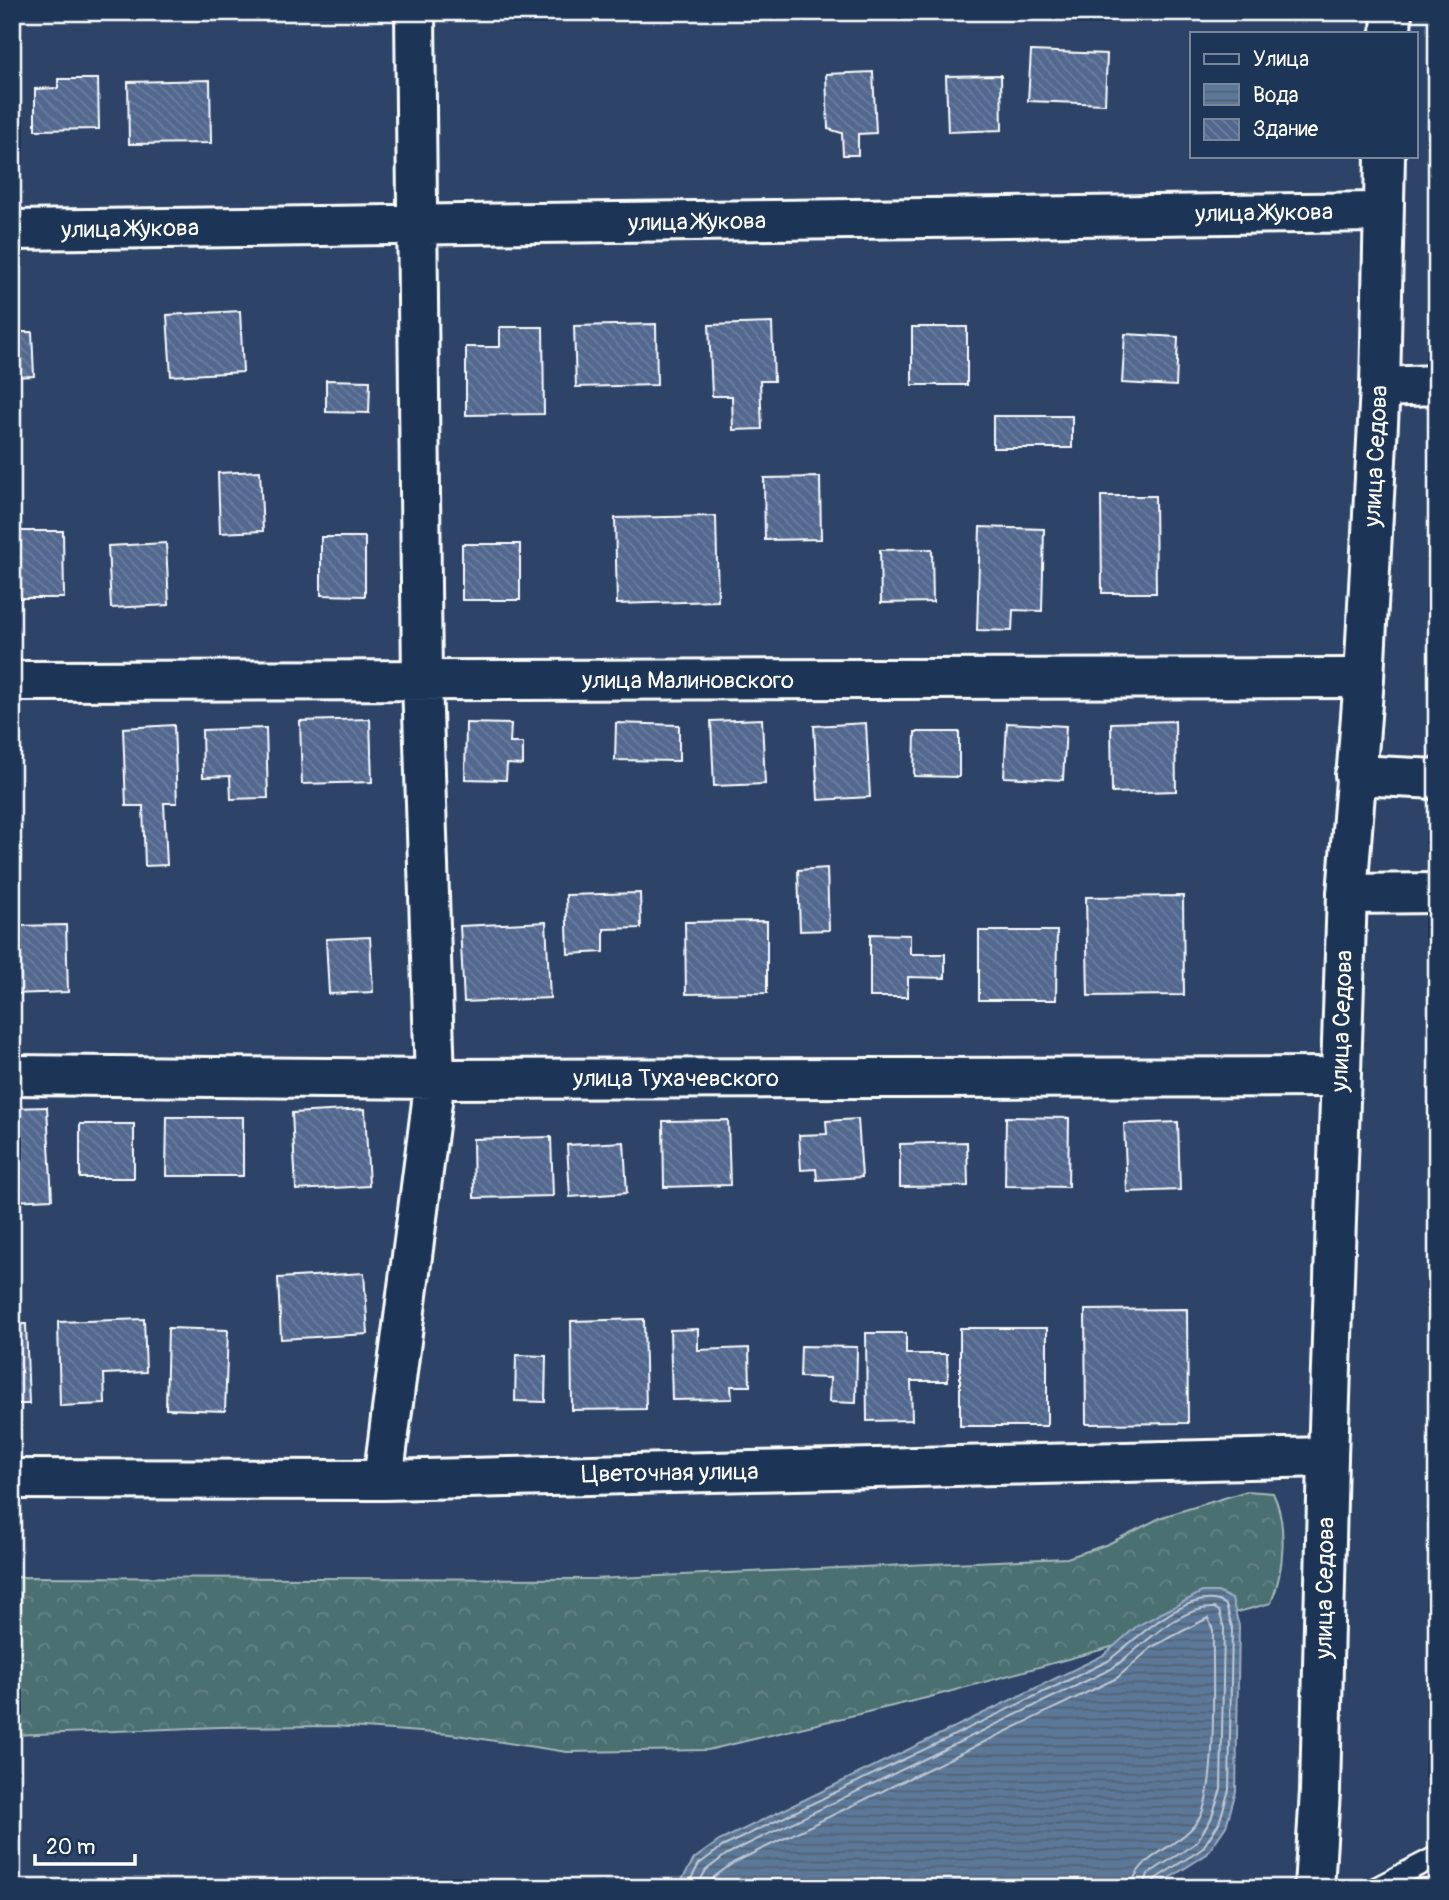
<svg xmlns="http://www.w3.org/2000/svg" width="1449" height="1900" viewBox="0 0 1449 1900" font-family="Pangolin,sans-serif">
	<style>
		.forest { fill: url(#forest-crowns); stroke: #a5b8b8; stroke-width: 2 }
		.water { fill: url(#water-rules); stroke: #9daec2; stroke-width: 2 }
		.lines { fill: none; stroke-linecap: round; stroke-linejoin: round }
		.shore { stroke: #bec9d6; stroke-width: 2 }
		.building { fill: url(#building-back-hatch); stroke: #fff; stroke-width: 2 }
		.lane-casing { stroke: #fff; stroke-width: 24 }
		.street-casing { stroke: #fff; stroke-width: 44 }
		.secondary-casing { stroke: #fff; stroke-width: 44 }
		.lane { stroke: #1d3557; stroke-width: 19 }
		.street { stroke: #1d3557; stroke-width: 38 }
		.secondary { stroke: #1d3557; stroke-width: 38 }
		.labels { text-anchor: middle; dominant-baseline: central; stroke-width: 6; stroke-linejoin: round; paint-order: stroke }
		.street-label { font-size: 24px; fill: #fff; stroke: #1d3557 }
	</style>
	<defs>
		<pattern id="forest-crowns" width="20" height="18" patternUnits="userSpaceOnUse" patternTransform="scale(1.75)"><rect width="20" height="18" fill="#4b7072"/><path d="M2 6a3 3 0 1 1 6 0M12 15a3 3 0 1 1 6 0" fill="none" stroke="#668587"/></pattern>
		<pattern id="water-rules" width="6" height="5" patternUnits="userSpaceOnUse" patternTransform="scale(1.75)"><rect width="6" height="5" fill="#5c7899"/><path d="M0 2.5h6" fill="none" stroke="#546272"/></pattern>
		<pattern id="building-back-hatch" width="6" height="6" patternUnits="userSpaceOnUse" patternTransform="scale(1.75)"><rect width="6" height="6" fill="#52678e"/><path d="M-1 5l2 2M0 0l6 6M5-1l2 2" fill="none" stroke="#6c7e9f"/></pattern>
	</defs>
	<rect width="100%" height="100%" fill="#2d4468"/>
	<filter id="ink" filterUnits="userSpaceOnUse"><feTurbulence type="fractalNoise" baseFrequency=".0143" numOctaves="2"/><feDisplacementMap in="SourceGraphic" scale="14" xChannelSelector="R" yChannelSelector="G"/><feConvolveMatrix kernelMatrix="1 2 1 2 8 2 1 2 1" color-interpolation-filters="sRGB"/></filter>
	<g filter="url(#ink)">
		<path class="forest" d="M1247 1491 1273 1493C1288 1524 1284 1571 1271 1603L930 1697 708 1750 567 1752 450 1734 334 1726 220 1727 12 1735V1577L593 1579 1067 1558 1108 1544 1162 1517Z"/>
		<path class="water" d="M1202 1592H1218L1232 1599 1239 1626 1236 1791 1226 1826 1207 1854 1154 1888H677L694 1859 719 1841 1104 1655 1137 1626Z"/>
		<g class="lines">
			<path class="shore" d="M686 1888 699 1864 722 1847 1108 1661C1133 1641 1194 1582 1226 1605L1232 1627 1229 1790 1219 1823 1202 1849 1155 1879 1152 1888
				M696 1888 706 1870 727 1854 1111 1669C1139 1650 1177 1606 1214 1608L1219 1611 1224 1628 1221 1789 1211 1819 1196 1843 1148 1874 1143 1888
				M708 1888 714 1877 733 1863 1117 1678 1152 1647 1208 1618 1213 1630C1212 1672 1218 1784 1200 1817 1183 1848 1134 1855 1132 1888"/>
		</g>
		<path class="building" d="M1031 51 1107 54 1105 104 1028 101Z
			M873 72 876 133 858 134V155H843L842 133 828 129 826 74Z
			M1001 75 1002 130 948 132 946 76Z
			M58 79H98L99 129 35 130V89L58 88Z
			M210 80 211 143 129 144 128 82Z
			M15 311 17 332H32L34 376 12 377V312Z
			M240 311 243 372 171 376 167 315Z
			M772 323 774 381H760L762 429 733 430 732 396H712L709 325Z
			M656 324 657 385 576 387 574 326Z
			M500 327H543L544 414 466 415V347H500Z
			M912 327H967V385H912Z
			M1125 334 1178 337 1176 386 1122 383Z
			M326 380 370 381 369 413 326 412Z
			M993 416H1072V448H993Z
			M260 471 263 531 220 533 218 473Z
			M820 477 821 539 765 540 764 478Z
			M1101 496H1155L1156 593H1102Z
			M716 516 718 601 617 604 615 518Z
			M980 527 1044 529 1042 611 1013 610 1012 631 977 630Z
			M12 531H63L64 598H12Z
			M321 537H365V596L321 595Z
			M166 543 169 605 111 608 108 546Z
			M462 544H520V600H462Z
			M932 549 933 602 881 603 880 550Z
			M370 719 372 782 302 784 300 721Z
			M762 719 765 784 714 786 711 721Z
			M1175 721 1176 791 1112 793 1111 723Z
			M466 723 511 724 510 743H523V765L507 764 506 780 465 779Z
			M616 723 679 725V761L615 760Z
			M866 723 870 797 818 800 814 726Z
			M1007 723 1066 726 1063 780 1004 777Z
			M174 725 177 803H164L167 865 145 866 143 806H126L123 728Z
			M266 728 268 798 231 799 230 776 203 777 202 730Z
			M915 732H959V777L914 776Z
			M827 868 829 930 800 931 798 870Z
			M640 893 641 928 604 929V952L568 954 566 895Z
			M1183 896 1184 995 1088 996 1086 897Z
			M767 921V993L686 994 685 922Z
			M546 922 550 998 464 1002 460 926Z
			M66 925 68 992 12 994V926Z
			M979 931H1057L1056 1000H979Z
			M870 934 910 935V954H945V978L908 977V997H870Z
			M370 937 373 992 329 994 326 939Z
			M47 1107 52 1199 12 1201V1108Z
			M365 1109 369 1186 296 1190 292 1113Z
			M167 1117H243V1176H166Z
			M1006 1117 1069 1118 1068 1187 1005 1186Z
			M858 1119 862 1177 817 1180 816 1169 801 1170 799 1135 827 1134 826 1121Z
			M728 1120 730 1185 664 1187 663 1121Z
			M1178 1122 1180 1190 1127 1192 1124 1124Z
			M80 1124H134V1178H80Z
			M551 1137 553 1196 474 1198 473 1139Z
			M624 1142 627 1193 570 1197 567 1145Z
			M967 1142 968 1186 900 1187V1144Z
			M364 1273 368 1334 281 1339 278 1278Z
			M1187 1309 1188 1423 1086 1424 1085 1310Z
			M144 1319 146 1372 104 1374 105 1404 60 1406 58 1322Z
			M644 1319 646 1409 572 1410 571 1321Z
			M12 1324H26L29 1404H12Z
			M168 1328 228 1330 225 1411 166 1409Z
			M960 1328H1047V1426H960Z
			M698 1329V1350L749 1348 750 1386H731L732 1399 672 1400 670 1330Z
			M866 1333H906V1354H947L948 1381H911L912 1420 867 1421Z
			M801 1346 857 1347 856 1403 829 1402 830 1378 800 1377Z
			M516 1355 546 1356 545 1402 515 1401Z"/>
		<g class="lines">
			<g class="lane-casing">
				<path id="lane" d="M1375 1888 1437 1856"/>
			</g>
			<g class="street-casing">
				<path id="street" d="M12 230 1382 212
					M1380 387 1437 385
					M12 681 1364 678
					M1355 775 1437 779
					M1347 894 1437 893
					M12 1075 435 1079 1340 1077
					M12 1479 383 1480 1328 1457
					M383 1480 435 1079 422 681 415 12"/>
			</g>
			<g class="secondary-casing">
				<path id="secondary" d="M1391 33 1392 12
					M1314 1888 1320 1791 1328 1457 1347 894 1364 678 1380 387 1385 156"/>
			</g>
			<use href="#lane" class="lane"/>
			<use href="#street" class="street"/>
			<use href="#secondary" class="secondary"/>
		</g>
	</g>
	<g class="labels">
		<g class="street-label">
			<text transform="translate(1264 213) rotate(-1)">улица Жукова</text>
			<text transform="translate(697 222) rotate(-1)">улица Жукова</text>
			<text transform="translate(130 229) rotate(-1)">улица Жукова</text>
			<text transform="translate(1376 456) rotate(-87)">улица Седова</text>
			<text x="688" y="680">улица Малиновского</text>
			<text transform="translate(1342 1021) rotate(-88)">улица Седова</text>
			<text x="676" y="1078">улица Тухачевского</text>
			<text transform="translate(670 1473) rotate(-1)">Цветочная улица</text>
			<text transform="translate(1325 1588) rotate(-89)">улица Седова</text>
		</g>
	</g>
	<rect width="1449" height="1900" fill="none" stroke="#1d3557" stroke-width="42"/>
	<rect x="21" y="21" width="1407" height="1858" fill="none" stroke="#fff" stroke-width="2.5" filter="url(#ink)"/>
	<rect x="1190" y="32" width="228" height="126" fill="#1d3557" stroke="#77869a" stroke-width="2"/>
	<rect x="1204" y="54" width="35" height="10" fill="#1d3557" stroke="#77869a" stroke-width="2"/>
	<text x="1253" y="66" font-size="21" fill="#ffffff">Улица</text>
	<rect x="1204" y="84" width="35" height="21" fill="url(#water-rules)" stroke="#77869a" stroke-width="2"/>
	<text x="1253" y="102" font-size="21" fill="#ffffff">Вода</text>
	<rect x="1204" y="119" width="35" height="21" fill="url(#building-back-hatch)" stroke="#77869a" stroke-width="2"/>
	<text x="1253" y="136" font-size="21" fill="#ffffff">Здание</text>
	<path d="M35 1854v10h100v-10" fill="none" stroke="#ffffff" stroke-width="3.5"/>
	<text x="46" y="1854" font-size="21" fill="#ffffff" stroke="#1d3557" stroke-width="5" paint-order="stroke">20 m</text>
</svg>
